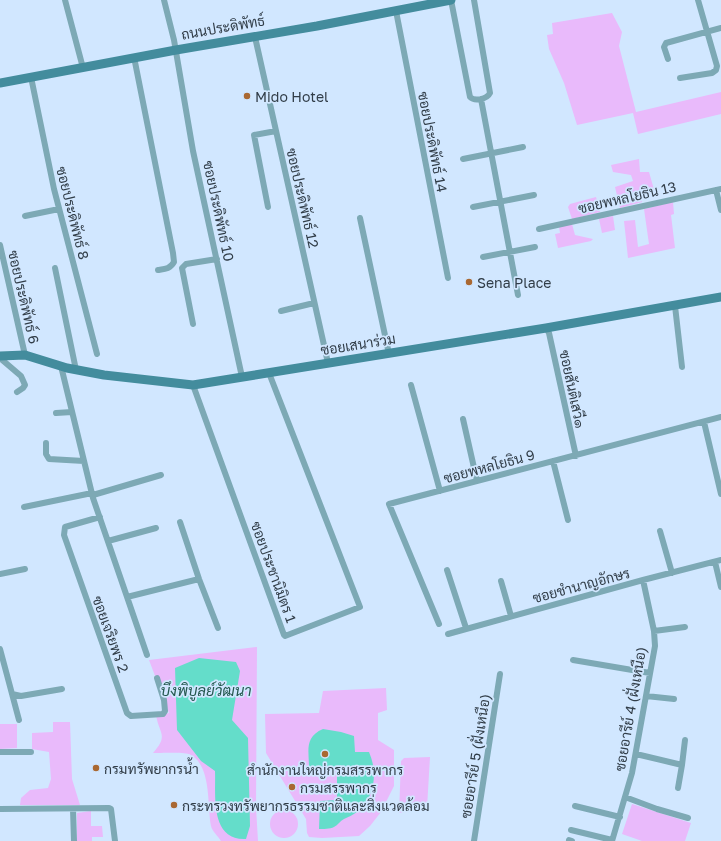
<svg xmlns="http://www.w3.org/2000/svg" width="721" height="841" viewBox="0 0 721 841" font-family="'Golos Text',Sarabun,sans-serif">
	<style>
		.green { fill: #e9bafb }
		.water { fill: #64ddca }
		.lines { fill: none; stroke-linecap: round; stroke-linejoin: round }
		.street { stroke: #7da9b5; stroke-width: 6 }
		.secondary { stroke: #438c9d; stroke-width: 9 }
		.poi-dot { fill: #a96832; stroke: #d1e7ff; stroke-width: 1.5 }
		.labels { text-anchor: middle; dominant-baseline: central; stroke-width: 3.5; stroke-linejoin: round; paint-order: stroke }
		.street-label { font-size: 14px; fill: #313d48; stroke: #d1e7ff }
		.poi-label { font-size: 14px; fill: #313d48; stroke: #d1e7ff; text-anchor: start }
		.water-label { font-size: 15px; font-style: italic; fill: #255850; stroke: #d1e7ff }
	</style>
	<rect width="100%" height="100%" fill="#d1e7ff"/>
	<path class="green" d="M612 13 622 32 619 46 636 112 721 92V114L638 134 633 113 577 125 564 83 549 49 547 35 553 34 552 23Z
		M639 159 640 172H649L655 193 641 195 642 202 620 208 615 187 633 181 631 175 613 172 611 165Z
		M596 197 600 212 572 219 568 207 570 204Z
		M673 202 674 214 671 215 675 248 628 258 624 221 635 220 638 247 649 244 644 209Z
		M613 216 615 230 602 233 599 219Z
		M572 224 575 235 593 239 591 241 558 248 555 234 560 233 559 227Z
		M257 647 256 807 258 841H221C218 836 212 831 211 826 207 806 212 764 189 754 183 752 161 753 153 753 169 735 159 734 156 715L169 713 149 660Z
		M386 688 387 710 378 713V740L394 750V786L381 812 370 826 359 836 322 838 309 837 307 833 306 819 266 753 265 714 319 713 323 691Z
		M53 722H70L72 779 80 805H20L21 798 30 790 48 788 51 779 49 752 32 749V733L53 732Z
		M0 724H17V748L0 749Z
		M430 757 427 808 399 813 401 761 404 758Z
		M632 804 691 823 685 841H642L622 834Z
		M270 824a14 14 0 1 1 28 0a14 14 0 1 1-28 0Z
		M91 811V826H102L103 837H92V841H77V813Z"/>
	<path class="water" d="M199 658 236 662 240 671 232 720 248 738 250 826 246 839C209 841 216 793 215 771L201 761 177 730 175 668Z
		M323 729 341 732 354 736 355 752H369C378 772 375 798 357 812 353 815 348 817 344 819 340 821 338 825 334 827 330 829 323 829 319 829L320 801 337 800V768H309C309 751 304 737 323 729Z"/>
	<g class="lines">
		<path class="street" d="M65 0 83 68
			M164 0 174 40 193 151 242 377
			M451 0 470 97C475 102 487 99 490 93L474 0
			M396 11 448 278
			M255 37 328 363
			M134 57 173 253 174 262C170 269 165 269 158 270
			M668 59 664 47 666 43 721 28
			M31 77 54 189 97 354
			M680 78 712 73 716 70 717 66 698 0
			M481 99 518 295
			M463 159 523 147
			M716 190 721 210
			M268 207 254 135 276 131
			M473 207 534 195
			M25 216 59 209
			M360 218 389 354
			M539 229 721 189
			M0 245 25 355
			M483 257 535 247
			M55 268 76 370
			M675 306 682 367
			M281 311 314 303
			M193 324 182 268 186 264 217 259
			M546 328 549 333 576 456
			M0 358 21 376 25 385 23 388 17 392
			M61 366 93 498 147 655
			M193 385 284 635 285 636 360 607 269 373
			M411 385 440 491
			M56 413 72 412
			M463 419 477 481
			M704 422 721 494
			M46 443V454L49 459 84 461
			M553 461 568 520
			M93 495 161 475
			M24 507 92 493
			M100 517 65 527 64 535 127 713 131 716 163 714 165 711 164 700 157 678
			M180 522 199 579 218 628
			M660 531 672 573
			M108 541 156 528
			M715 562 721 587
			M447 570 466 628
			M0 574 25 569
			M501 581 511 616
			M127 597 199 579
			M439 624 389 504 721 417
			M654 631 685 627
			M448 634 643 580 721 560
			M0 649 19 720
			M573 660 650 673
			M12 694 21 696 62 689
			M646 696 674 699
			M0 752H31
			M636 754 682 765 678 788
			M682 765 685 740
			M625 797 657 809 688 818
			M575 806 620 817
			M0 809 109 808 111 809 115 841
			M73 809 74 841
			M571 830 612 840
			M569 840 572 841
			M474 841 500 674
			M612 841 632 773 655 646 654 631 643 580"/>
		<path class="secondary" d="M0 83 176 50 317 26 451 0
			M0 356 25 355 67 368 104 375 193 385 546 328 721 297"/>
	</g>
	<g class="poi-dot">
		<circle cx="247" cy="96" r="4"/>
		<circle cx="469" cy="282" r="4"/>
		<circle cx="325" cy="754" r="4"/>
		<circle cx="96" cy="768" r="4"/>
		<circle cx="292" cy="787" r="4"/>
		<circle cx="174" cy="805" r="4"/>
	</g>
	<g class="labels">
		<g class="street-label">
			<text transform="translate(223 27) rotate(-10)">ถนนประดิพัทธ์</text>
			<text transform="translate(433 142) rotate(79)">ซอยประดิพัทธ์ 14</text>
			<text transform="translate(627 197) rotate(-13)">ซอยพหลโยธิน 13</text>
			<text transform="translate(303 198) rotate(77)">ซอยประดิพัทธ์ 12</text>
			<text transform="translate(219 211) rotate(78)">ซอยประดิพัทธ์ 10</text>
			<text transform="translate(73 213) rotate(76)">ซอยประดิพัทธ์ 8</text>
			<text transform="translate(24 297) rotate(77)">ซอยประดิพัทธ์ 6</text>
			<text transform="translate(358 344) rotate(-9)">ซอยเสนาร่วม</text>
			<text transform="translate(573 389) rotate(78)">ซอยสันติเสวี๑</text>
			<text transform="translate(489 466) rotate(-15)">ซอยพหลโยธิน 9</text>
			<text transform="translate(274 572) rotate(70)">ซอยประชานิมิตร 1</text>
			<text transform="translate(581 585) rotate(-15)">ซอยชำนาญอักษร</text>
			<text transform="translate(111 634) rotate(70)">ซอยเจริยพร 2</text>
			<text transform="translate(630 709) rotate(-80)">ซอยอารีย์ 4 (ฝั่งเหนือ)</text>
			<text transform="translate(475 756) rotate(-81)">ซอยอารีย์ 5 (ฝั่งเหนือ)</text>
		</g>
		<g class="poi-label">
			<text x="255" y="96">Mido Hotel</text>
			<text x="477" y="282">Sena Place</text>
			<text x="104" y="768">กรมทรัพยากรน้ำ</text>
			<text x="325" y="769" text-anchor="middle">สำนักงานใหญ่กรมสรรพากร</text>
			<text x="300" y="787">กรมสรรพากร</text>
			<text x="182" y="805">กระทรวงทรัพยากรธรรมชาติและสิ่งแวดล้อม</text>
		</g>
		<g class="water-label">
			<text x="206" y="690">บึงพิบูลย์วัฒนา</text>
		</g>
	</g>
</svg>
